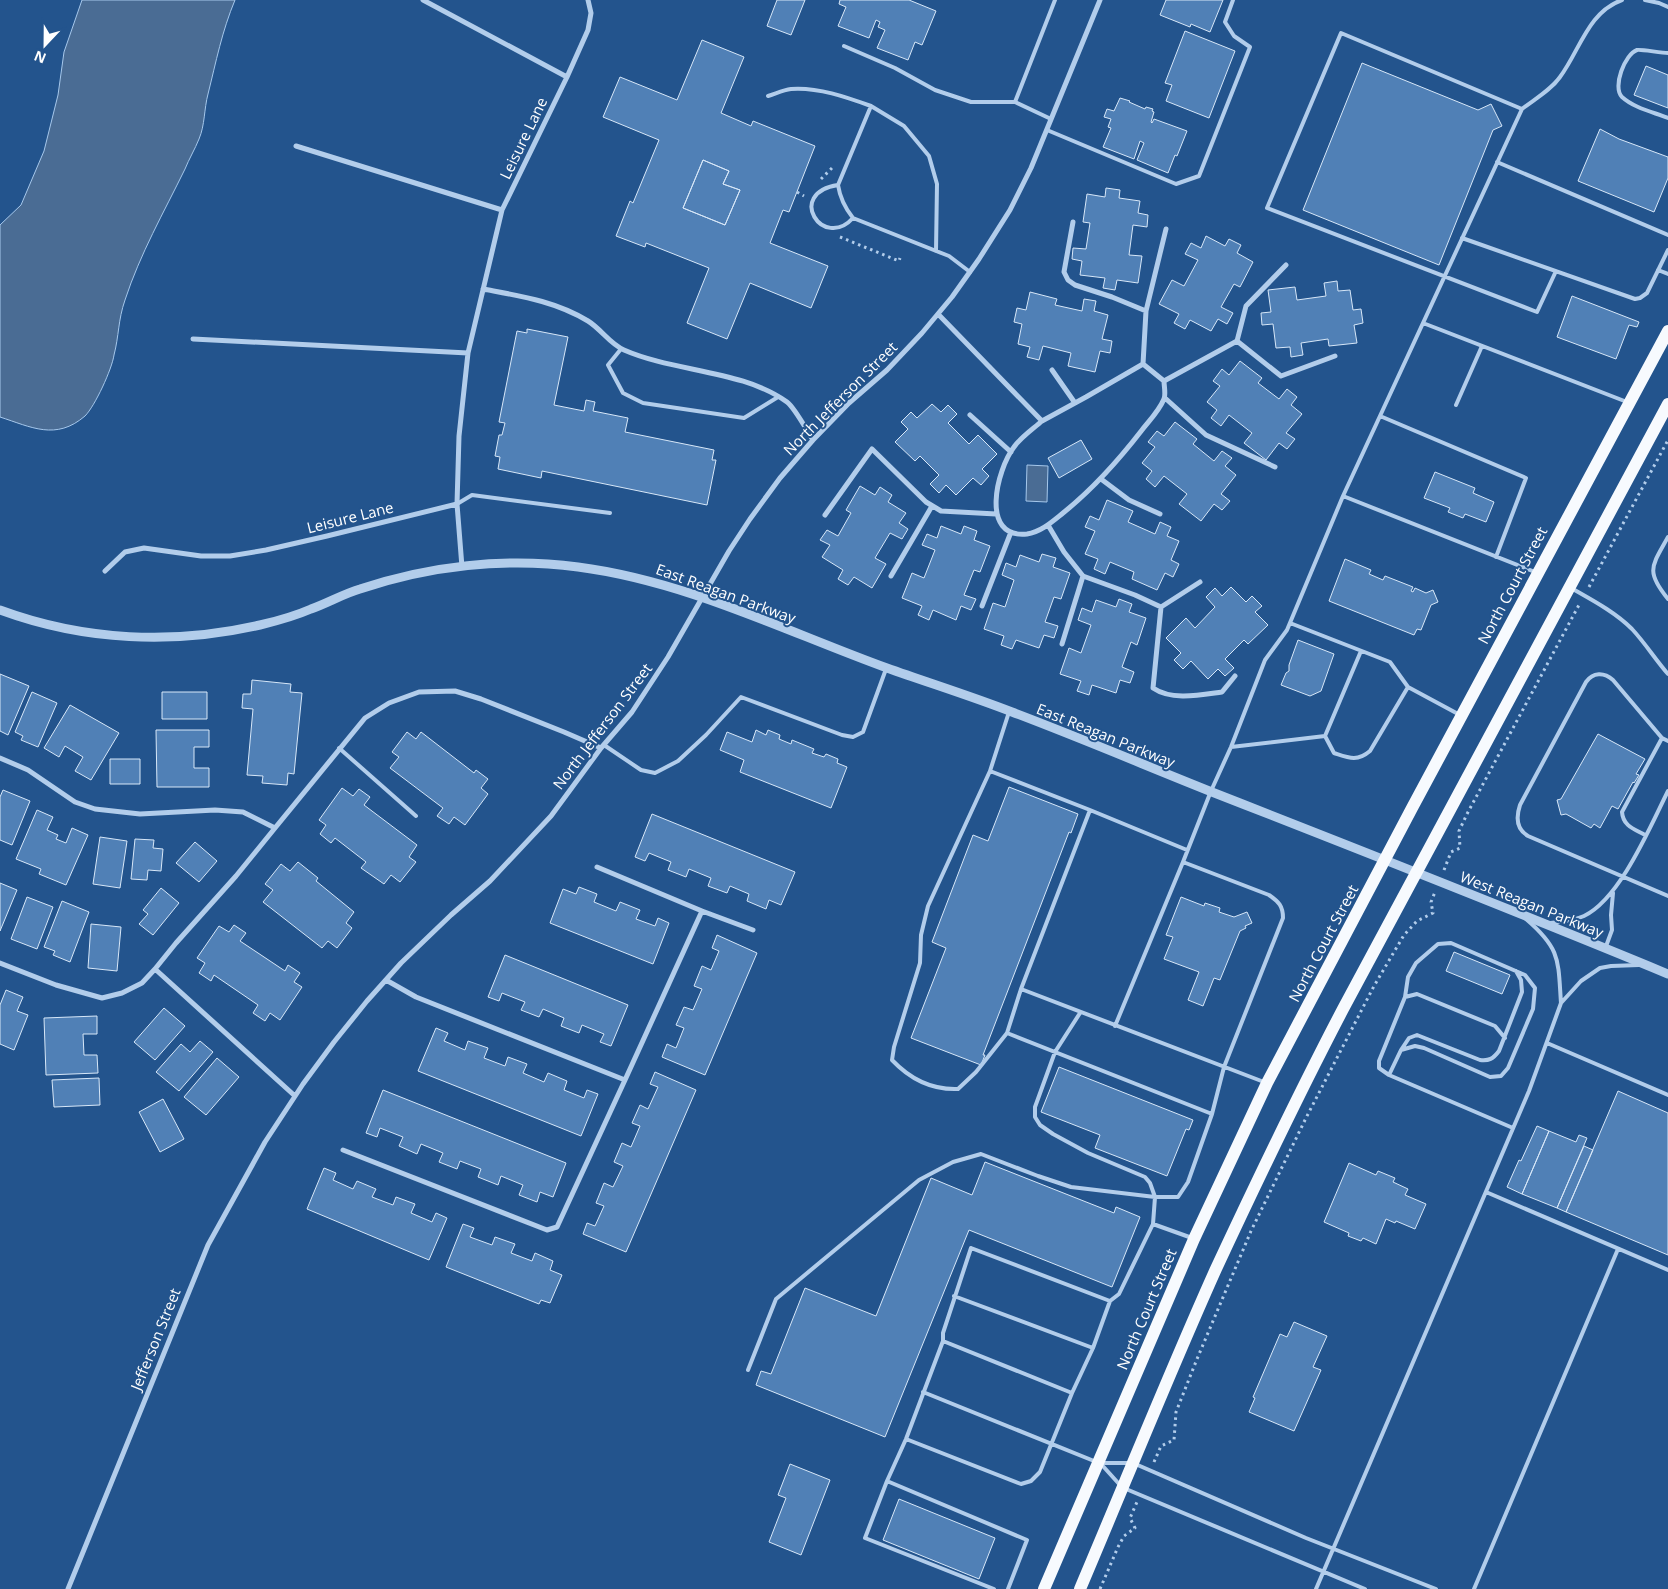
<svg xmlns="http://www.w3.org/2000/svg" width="1668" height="1589" viewBox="0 0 1668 1589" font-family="'Open Sans',sans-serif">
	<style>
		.water { fill: #4a6c94; stroke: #a6c8ec }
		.building { fill: #5080b6; stroke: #d7e7f8; fill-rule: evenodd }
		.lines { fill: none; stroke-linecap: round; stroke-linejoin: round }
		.path { stroke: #b2cdeb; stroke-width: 3; stroke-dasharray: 2.5 4; stroke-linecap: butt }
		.service { stroke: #b2cdeb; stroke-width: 4 }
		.minor { stroke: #b2cdeb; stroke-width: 5 }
		.tertiary { stroke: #b2cdeb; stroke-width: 9 }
		.primary { stroke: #f7fafe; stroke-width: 12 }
		.labels { text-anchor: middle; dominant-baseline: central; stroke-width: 4; stroke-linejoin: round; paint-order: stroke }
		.street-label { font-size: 15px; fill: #fff; stroke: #23548d }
	</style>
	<rect width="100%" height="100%" fill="#23548d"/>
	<path class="water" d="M82 0H235C222 31 216 62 208 94 204 109 205 125 199 139 195 149 189 159 185 169 164 212 140 254 125 300 118 320 119 336 114 355 112 369 95 406 85 416 56 441 31 427 0 417V225L21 205 44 151 58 95 64 52Z
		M1027 465 1048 466 1047 502 1026 501Z"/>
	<path class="building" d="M777 0H805L791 35 767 26Z
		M840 0H909L936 11 922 45 915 42 908 60 877 48 885 30 878 27 880 22 876 20 869 38 838 26 846 7 839 4Z
		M1166 0H1223L1210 32 1191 24 1190 27 1160 15Z
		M1185 31 1235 51 1209 118 1166 101 1172 85 1165 83Z
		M702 40 744 57 721 113 751 126 753 121 815 146 789 212 783 210 770 243 828 266 811 308 750 283 727 339 687 323 709 268 646 243 645 247 616 236 630 201 633 203 659 140 603 117 620 77 677 100ZM703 160 729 171 723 184 740 190 725 225 683 208Z
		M1362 63 1478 110 1491 104 1502 126 1493 130 1439 265 1303 210Z
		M1646 66 1668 75V108L1634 95Z
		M1120 98 1130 101 1129 102 1145 109 1146 107 1153 109 1152 111 1154 112 1151 122 1152 123 1154 119 1187 131 1177 156 1175 155 1168 173 1137 160 1144 143 1140 141 1134 159 1103 147 1111 128 1108 127 1111 119 1104 117 1107 109 1114 111Z
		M1600 129 1619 139 1668 157V178L1654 212 1578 181Z
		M703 160 729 171 723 184 740 190 725 225 683 208Z
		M1106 188 1120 190 1119 198 1140 201 1138 213 1148 215 1147 227 1133 225 1129 255 1142 256 1138 283 1117 280 1115 290 1103 288 1105 278 1080 275 1082 261 1072 259 1073 248 1086 249 1090 223 1083 222 1087 194 1105 197Z
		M1206 236 1225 246 1229 239 1241 245 1237 253 1253 262 1240 287 1234 284 1221 307 1233 313 1227 324 1218 319 1211 331 1190 320 1185 329 1174 323 1179 314 1159 304 1172 280 1184 286 1198 260 1185 254 1191 243 1201 248Z
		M1337 281 1338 291 1350 290 1353 310 1361 309 1363 323 1354 325 1357 343 1329 346 1328 339 1301 343 1303 355 1291 357 1290 347 1276 348 1273 324 1262 325 1261 313 1271 312 1268 290 1295 287 1297 300 1326 296 1324 283Z
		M1030 292 1057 299 1055 305 1082 311 1084 299 1096 301 1094 311 1108 315 1102 339 1112 341 1110 353 1100 351 1095 372 1068 366 1071 353 1043 346 1039 360 1027 357 1030 347 1018 344 1022 324 1014 322 1017 308 1026 310Z
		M1572 296 1639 322 1637 327 1629 325 1616 359 1557 337Z
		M527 329 568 337 554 405 584 411 586 400 595 402 593 411 628 418 625 432 714 450 712 460H716L707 505 542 471 541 478 498 469 500 457 495 456 499 435H502L505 423 499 422 517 331 527 333Z
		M1240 361 1262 378 1258 383 1279 399 1287 389 1297 397 1291 405 1302 414 1286 433 1295 439 1287 449 1279 443 1266 460 1244 443 1252 433 1229 415 1221 426 1211 418 1217 410 1207 402 1220 386 1213 381 1222 369 1229 375Z
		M932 404 941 412 948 405 957 414 948 423 969 444 978 435 997 454 982 469 989 476 981 485 973 478 956 495 946 485 939 493 930 484 939 475 920 456 915 461 895 442 908 429 901 422 911 412 917 418Z
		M1175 422 1197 439 1193 444 1214 461 1222 451 1232 458 1225 466 1236 475 1221 494 1230 501 1222 510 1214 504 1201 521 1179 504 1187 494 1164 476 1155 487 1146 479 1152 471 1142 463 1155 447 1148 442 1157 431 1164 436Z
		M1081 440 1092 459 1059 478 1048 458Z
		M1435 472 1475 488 1473 493 1494 502 1486 522 1465 514 1463 518 1448 512 1450 508 1424 498Z
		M860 486 875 495 880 487 892 495 888 502 906 513 899 523 908 529 902 539 890 533 875 558 886 564 872 588 854 577 848 585 838 579 843 570 822 557 830 545 820 540 827 530 838 536 851 513 846 510Z
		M1107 500 1133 511 1128 522 1155 534 1160 522 1171 527 1167 536 1179 541 1171 560 1179 564 1173 577 1165 573 1157 590 1132 579 1134 572 1110 562 1105 574 1094 569 1098 559 1085 554 1095 531 1085 527 1090 516 1099 520Z
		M941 526 961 534 964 526 977 531 974 540 990 546 980 572 974 570 964 595 976 599 971 610 961 606 956 620 933 610 929 620 918 615 922 606 902 598 912 573 924 578 935 550 922 545 927 534 937 538Z
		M1042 554 1056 558 1053 567 1070 573 1061 599 1054 597 1045 622 1058 626 1054 638 1044 635 1039 648 1016 640 1012 649 1001 645 1004 636 984 629 993 603 1005 607 1014 580 1002 575 1006 563 1016 567 1020 555 1039 562Z
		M1345 559 1371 570 1369 574 1383 580 1385 576 1413 587 1411 591 1413 592 1415 588 1426 593 1433 590 1438 602 1431 605 1421 630 1417 629 1414 635 1329 601Z
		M1231 587 1246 602 1252 596 1262 606 1255 612 1268 625 1248 644 1244 640 1225 659 1234 668 1225 676 1218 669 1208 679 1191 661 1183 669 1174 660 1181 653 1166 638 1186 618 1195 628 1215 607 1206 597 1215 588 1222 596Z
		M1119 599 1132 604 1129 612 1146 618 1137 645 1131 642 1122 667 1134 672 1130 683 1120 680 1116 693 1092 685 1089 695 1077 691 1081 681 1060 674 1069 648 1081 653 1091 625 1078 620 1082 608 1092 612 1096 600 1116 607Z
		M1298 640 1334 654 1321 691 1310 696 1281 685 1286 673 1289 671V665Z
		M0 674 29 686 8 735 0 731Z
		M252 680 291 684 290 692 302 693 294 774 288 773 287 785 262 783 263 776 247 775 253 709 242 708 243 694H251Z
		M32 692 57 703 38 747 21 740 23 736 15 732Z
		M162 692H207V719H162Z
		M70 705 119 733 91 780 75 771 83 757 65 746 59 757 44 748Z
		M156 730H209V747H194V768H209V787H157Z
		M756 730 766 735 768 730 780 735 779 739 791 744 792 740 814 749 812 753 824 757 826 754 838 759 837 763 847 767 831 808 740 772 744 760 720 750 727 732 752 742Z
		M407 732 416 739 421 732 474 773 476 770 488 779 481 788 488 794 465 825 454 817 449 824 437 816 443 808 390 768 399 757 392 752Z
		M1598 734 1645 759 1636 774 1639 775 1634 783 1633 782 1618 809 1612 806 1600 828 1594 824 1591 828 1566 814 1561 815 1557 800 1561 799Z
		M110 759H140V784H110Z
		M1009 787 1078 814 1071 833 1069 832 983 1055H985L981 1065 911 1038 946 948 932 942 973 835 988 841Z
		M342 788 353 796 359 789 370 797 364 805 417 845 409 857 416 862 400 882 391 875 384 884 361 868 366 862 335 838 331 843 320 834 326 825 319 820Z
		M3 790 30 801 12 845 0 840V797Z
		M37 810 53 817 47 830 58 835 56 839 66 843 72 828 88 835 66 885 39 874 41 869 16 859Z
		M652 814 795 872 781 905 769 900 766 909 747 901 749 894 730 886 727 893 708 886 711 878 689 869 686 877 668 870 671 862 649 853 645 861 635 857Z
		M100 837 127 841 120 888 93 884Z
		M135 839 154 840 153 848 163 849 161 871 148 870 147 880 131 879Z
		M195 842 217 861 199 882 176 863Z
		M298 862 318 878 316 881 354 912 346 923 352 928 337 948 328 941 322 948 263 902 273 890 265 884 281 864 290 871Z
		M0 883 17 890 0 931Z
		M579 887 597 894 594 902 616 911 620 902 640 910 636 919 655 926 658 918 669 923 653 964 550 923 563 889 576 894Z
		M161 888 179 903 153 935 139 924 148 914 143 910Z
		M27 897 53 907 37 949 11 939Z
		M1181 897 1204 906 1205 903 1220 908 1219 912 1234 917 1247 912 1252 923 1245 926 1246 928 1240 931 1220 980 1214 978 1203 1006 1188 1000 1199 972 1164 959 1173 937 1166 935Z
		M62 901 89 912 70 962 53 955 55 951 44 947Z
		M91 924 121 927 117 971 88 968Z
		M234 925 246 933 240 941 285 971 288 965 300 973 294 982 302 987 280 1020 270 1013 265 1021 253 1013 258 1005 214 975 211 981 199 973 205 963 197 958 219 926 229 932Z
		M717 935 757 953 705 1075 662 1057 667 1044 676 1048 684 1028 676 1025 684 1007 693 1010 702 989 694 986 702 966 711 970 719 951 712 948Z
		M1454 952 1510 975 1502 994 1446 971Z
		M505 955 628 1005 611 1046 600 1042 604 1034 582 1025 579 1033 561 1026 564 1018 543 1009 539 1017 521 1010 525 1002 502 993 499 1001 488 997Z
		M6 990 23 997 17 1011 28 1015 14 1050 0 1044V1005Z
		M164 1008 185 1026 155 1060 134 1042Z
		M97 1016V1034H83L84 1055H97L98 1073 46 1075 44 1018Z
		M436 1028 448 1033 444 1041 465 1050 468 1041 488 1048 484 1058 505 1066 508 1057 527 1064 523 1073 544 1082 548 1073 567 1081 564 1090 584 1098 587 1090 598 1094 581 1136 418 1071Z
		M200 1041 213 1052 179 1091 156 1072 181 1044 190 1052Z
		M217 1058 239 1077 206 1115 184 1097Z
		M1059 1067 1193 1120 1189 1130 1186 1129 1167 1176 1095 1148 1100 1135 1041 1112Z
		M655 1072 696 1090 626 1252 583 1234 587 1223 595 1226 604 1206 596 1203 604 1183 613 1187 623 1166 614 1162 622 1143 631 1147 640 1126 632 1123 640 1105 648 1109 658 1087 650 1084Z
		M99 1078 100 1105 54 1107 52 1080Z
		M383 1090 566 1163 553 1197 540 1192 537 1202 519 1195 523 1185 501 1176 498 1185 478 1177 481 1169 460 1161 457 1169 439 1162 443 1153 421 1144 417 1154 399 1146 403 1137 380 1128 377 1137 366 1133Z
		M1618 1091 1668 1113V1255L1566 1212Z
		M163 1099 184 1139 160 1152 139 1112Z
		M1537 1126 1549 1131 1522 1194 1507 1187 1519 1160 1521 1161Z
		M1549 1131 1576 1142 1579 1135 1587 1138 1557 1208 1522 1194Z
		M1584 1146 1593 1150 1566 1212 1557 1208Z
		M985 1162 1114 1213 1116 1207 1140 1217 1112 1287 969 1230 885 1437 756 1385 761 1371 771 1374 805 1288 876 1316 931 1178 972 1195Z
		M1349 1163 1376 1175 1378 1171 1395 1178 1393 1182 1408 1189 1405 1195 1426 1204 1415 1229 1396 1221 1395 1223 1386 1219 1376 1244 1363 1238 1361 1241 1348 1236 1349 1233 1324 1222Z
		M324 1168 336 1173 333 1180 353 1189 357 1181 376 1189 372 1197 393 1205 396 1197 415 1204 411 1213 432 1222 436 1213 447 1218 429 1260 307 1209Z
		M463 1224 474 1228 470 1237 492 1245 495 1237 515 1244 511 1253 532 1261 535 1253 553 1261 550 1270 562 1275 550 1303 541 1300 539 1304 446 1267Z
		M1294 1322 1327 1336 1313 1367 1321 1370 1294 1431 1249 1412 1255 1398 1253 1397 1280 1334 1287 1337Z
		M790 1464 830 1480 801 1555 769 1542 786 1498 778 1495Z
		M899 1499 995 1538 979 1579 883 1540Z"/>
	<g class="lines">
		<path class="path" d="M821 179 834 166
			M797 192 804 196
			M840 237 899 261 900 258
			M1589 587 1668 440
			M1444 870 1451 852 1460 848 1459 831 1467 814 1580 603
			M1154 1462 1161 1446 1174 1440 1176 1412 1197 1359 1251 1231 1306 1118 1374 986 1404 935 1417 921 1433 913 1431 902 1435 892
			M1100 1589 1118 1547 1124 1536 1135 1528 1130 1518 1137 1502"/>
		<path class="service" d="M1645 0 1659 3 1668 7
			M844 46 895 68 935 90 971 102H1015
			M1668 53C1661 53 1640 49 1637 50 1625 54 1612 87 1622 97 1634 108 1653 112 1668 118
			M768 96C775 94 783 90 791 89 818 87 846 97 871 106L838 185C785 193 823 251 853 218L949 256 970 272
			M871 106 904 126 929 156 937 184 936 251
			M1522 109 1341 33 1267 208 1537 312 1556 271
			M1051 119 1015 102 1055 0
			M1047 130 1176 184 1199 176 1250 47 1234 36 1225 22 1233 0
			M1497 162 1668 235
			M838 185C840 198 845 208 853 218
			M1462 238 1635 299 1640 298 1647 293 1668 250
			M1658 270 1668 274
			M1423 323 1627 402
			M621 349 608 365 623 393 643 403 744 418 778 397
			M1456 405 1482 346
			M1380 416 1526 478 1496 557
			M457 504 472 495 610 513
			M1668 537C1652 566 1645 571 1668 599
			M1535 572 1343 496 1522 109C1535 99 1551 90 1560 77 1580 50 1588 12 1622 0
			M1571 588C1592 600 1615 612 1632 629 1645 643 1655 659 1668 674
			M1290 623 1390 662 1408 687 1460 715
			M1009 712 990 771 1090 810 1187 850
			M1325 736 1361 651
			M1668 741 1662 738 1613 680C1604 672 1593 672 1586 682L1520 805C1516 817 1516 829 1528 836L1668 896
			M604 745 641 770 655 773 678 761 706 735 741 697 842 735 853 737 863 732 886 669
			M1231 747 1325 736 1334 753C1349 758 1357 762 1370 751L1408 687
			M339 748 416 816
			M990 771 928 906 921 935 920 963 894 1047 892 1060C910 1079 932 1090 958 1089L976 1072 1007 1033 1212 1114
			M1645 835C1634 829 1623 826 1622 812L1662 738
			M1526 919C1561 949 1558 960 1561 1003
			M1550 923C1561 922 1573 921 1584 916 1620 899 1650 827 1668 791
			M1605 949 1612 930 1611 915 1613 893
			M1021 989 1264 1082
			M1405 997 1417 994 1495 1026 1505 1038
			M1115 1026 1183 862
			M1007 1033 1021 989 1090 810
			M1547 1043 1668 1095
			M1401 1050 1409 1038 1417 1035 1480 1060C1489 1061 1493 1059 1499 1051L1522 992 1521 980 1516 971
			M1389 1075 1401 1050 1415 1046 1424 1048 1490 1077 1501 1076 1508 1068 1533 1009 1535 988 1525 975 1451 943 1438 944 1416 963 1408 977 1405 997 1379 1061V1068L1389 1075 1513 1128
			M1486 1192 1668 1270
			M1153 1224 1192 1238
			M954 1296 1093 1348
			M943 1341 1072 1393
			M748 1370 776 1299 919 1180 953 1162 981 1154 1038 1176 1071 1187 1155 1197H1178L1188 1182 1212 1114 1224 1067 1283 918C1283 906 1279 902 1269 895L1183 862 1211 791 1231 747 1265 660 1287 630 1343 496
			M923 1392 1099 1463H1133L1306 1538 1436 1589
			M906 1439 1021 1484 1031 1481 1040 1472 1072 1393 1093 1348 1110 1301 1119 1294 1153 1224 1155 1197 1150 1183 1145 1177 1088 1153 1053 1134 1040 1125 1035 1117V1107L1055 1052 1080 1013
			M1101 1464 1120 1485
			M887 1481 1027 1540 1008 1589
			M1126 1489 1365 1589
			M994 1589 865 1538 887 1481 906 1439 943 1341V1333L971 1248 1110 1301
			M1316 1589 1529 1091 1561 1003 1581 981 1600 968 1611 966 1639 965
			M1474 1589 1618 1249"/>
		<path class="minor" d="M423 0 567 77
			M296 146 502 210
			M1073 222 1064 272 1068 280 1075 285 1112 297 1146 311
			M483 289C520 296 555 301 588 321 601 329 610 344 624 350 674 372 743 370 787 402 795 408 807 431 813 440
			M938 314 1042 421C1033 429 1021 437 1014 447 997 469 979 539 1027 534 1041 532 1053 521 1063 513 1093 489 1118 461 1142 430 1149 421 1159 411 1164 399 1166 394 1164 386 1164 381L1143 364 1086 397 1042 421
			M193 339 468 353
			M1237 341 1246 306 1286 265
			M1143 364 1146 311 1166 229
			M1052 370 1075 403
			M1164 381 1237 341 1281 376 1335 356
			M1165 398 1206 435 1275 467
			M970 415 1011 452
			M1101 479 1129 500 1160 514
			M457 504 462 567
			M825 515 872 449 926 502 941 511 996 514
			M1048 525 1064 552 1083 576 1135 595 1161 607 1153 688C1172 701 1200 695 1222 692L1235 676
			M105 571 125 552 144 548 201 556H230L266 550 327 536 457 504 459 436 468 353 502 210 567 77 588 30 591 13 588 0
			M891 576 932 506
			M982 606 1011 532
			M1161 607 1200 582
			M1062 644 1083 576
			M0 758 28 770 75 802 95 809 140 814 215 810 243 812 275 828 236 876 176 943 155 969 142 983 122 993 102 998 56 985 0 963
			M275 828 365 718 389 703 419 692 455 691 481 699 564 732 601 748
			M597 867 702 911 625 1080
			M702 911 753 930
			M155 969 295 1096
			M343 1150 547 1230 557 1227 625 1080 416 997 386 980
			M68 1589 208 1245 265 1142 303 1084 334 1042 367 1001 401 963 451 915 490 881 551 816 601 748 632 712 668 657 729 551 750 519 780 478 813 440 849 403 887 370 922 333 952 297 979 259 1010 210 1031 168 1100 0"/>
		<path class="tertiary" d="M0 610C84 641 174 645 260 625 277 621 295 616 311 609 328 603 343 594 360 589 429 566 505 557 578 567 686 581 785 631 887 668 929 683 971 696 1012 712 1081 738 1149 767 1217 794 1368 853 1518 912 1668 974"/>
		<path class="primary" d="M1044 1589 1194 1239 1267 1083 1412 808 1668 331
			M1080 1589C1125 1483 1168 1376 1215 1271 1256 1183 1298 1095 1343 1009L1668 404"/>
	</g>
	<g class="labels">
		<g class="street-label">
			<text transform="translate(523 138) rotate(-64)">Leisure Lane</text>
			<text transform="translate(840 398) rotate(-45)">North Jefferson Street</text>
			<text transform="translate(350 517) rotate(-14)">Leisure Lane</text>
			<text transform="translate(1512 585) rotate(-62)">North Court Street</text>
			<text transform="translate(726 593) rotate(20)">East Reagan Parkway</text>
			<text transform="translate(602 726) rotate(-53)">North Jefferson Street</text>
			<text transform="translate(1106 735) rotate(22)">East Reagan Parkway</text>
			<text transform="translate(1532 904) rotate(22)">West Reagan Parkway</text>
			<text transform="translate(1323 943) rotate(-62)">North Court Street</text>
			<text transform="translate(1146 1309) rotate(-67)">North Court Street</text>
			<text transform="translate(155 1339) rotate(-68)">Jefferson Street</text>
		</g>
	</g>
	<g transform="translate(45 45) rotate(202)" stroke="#23548d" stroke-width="4" paint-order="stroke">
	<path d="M0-4L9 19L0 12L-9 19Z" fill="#ffffff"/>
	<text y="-8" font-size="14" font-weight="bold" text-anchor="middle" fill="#ffffff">N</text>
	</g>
</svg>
